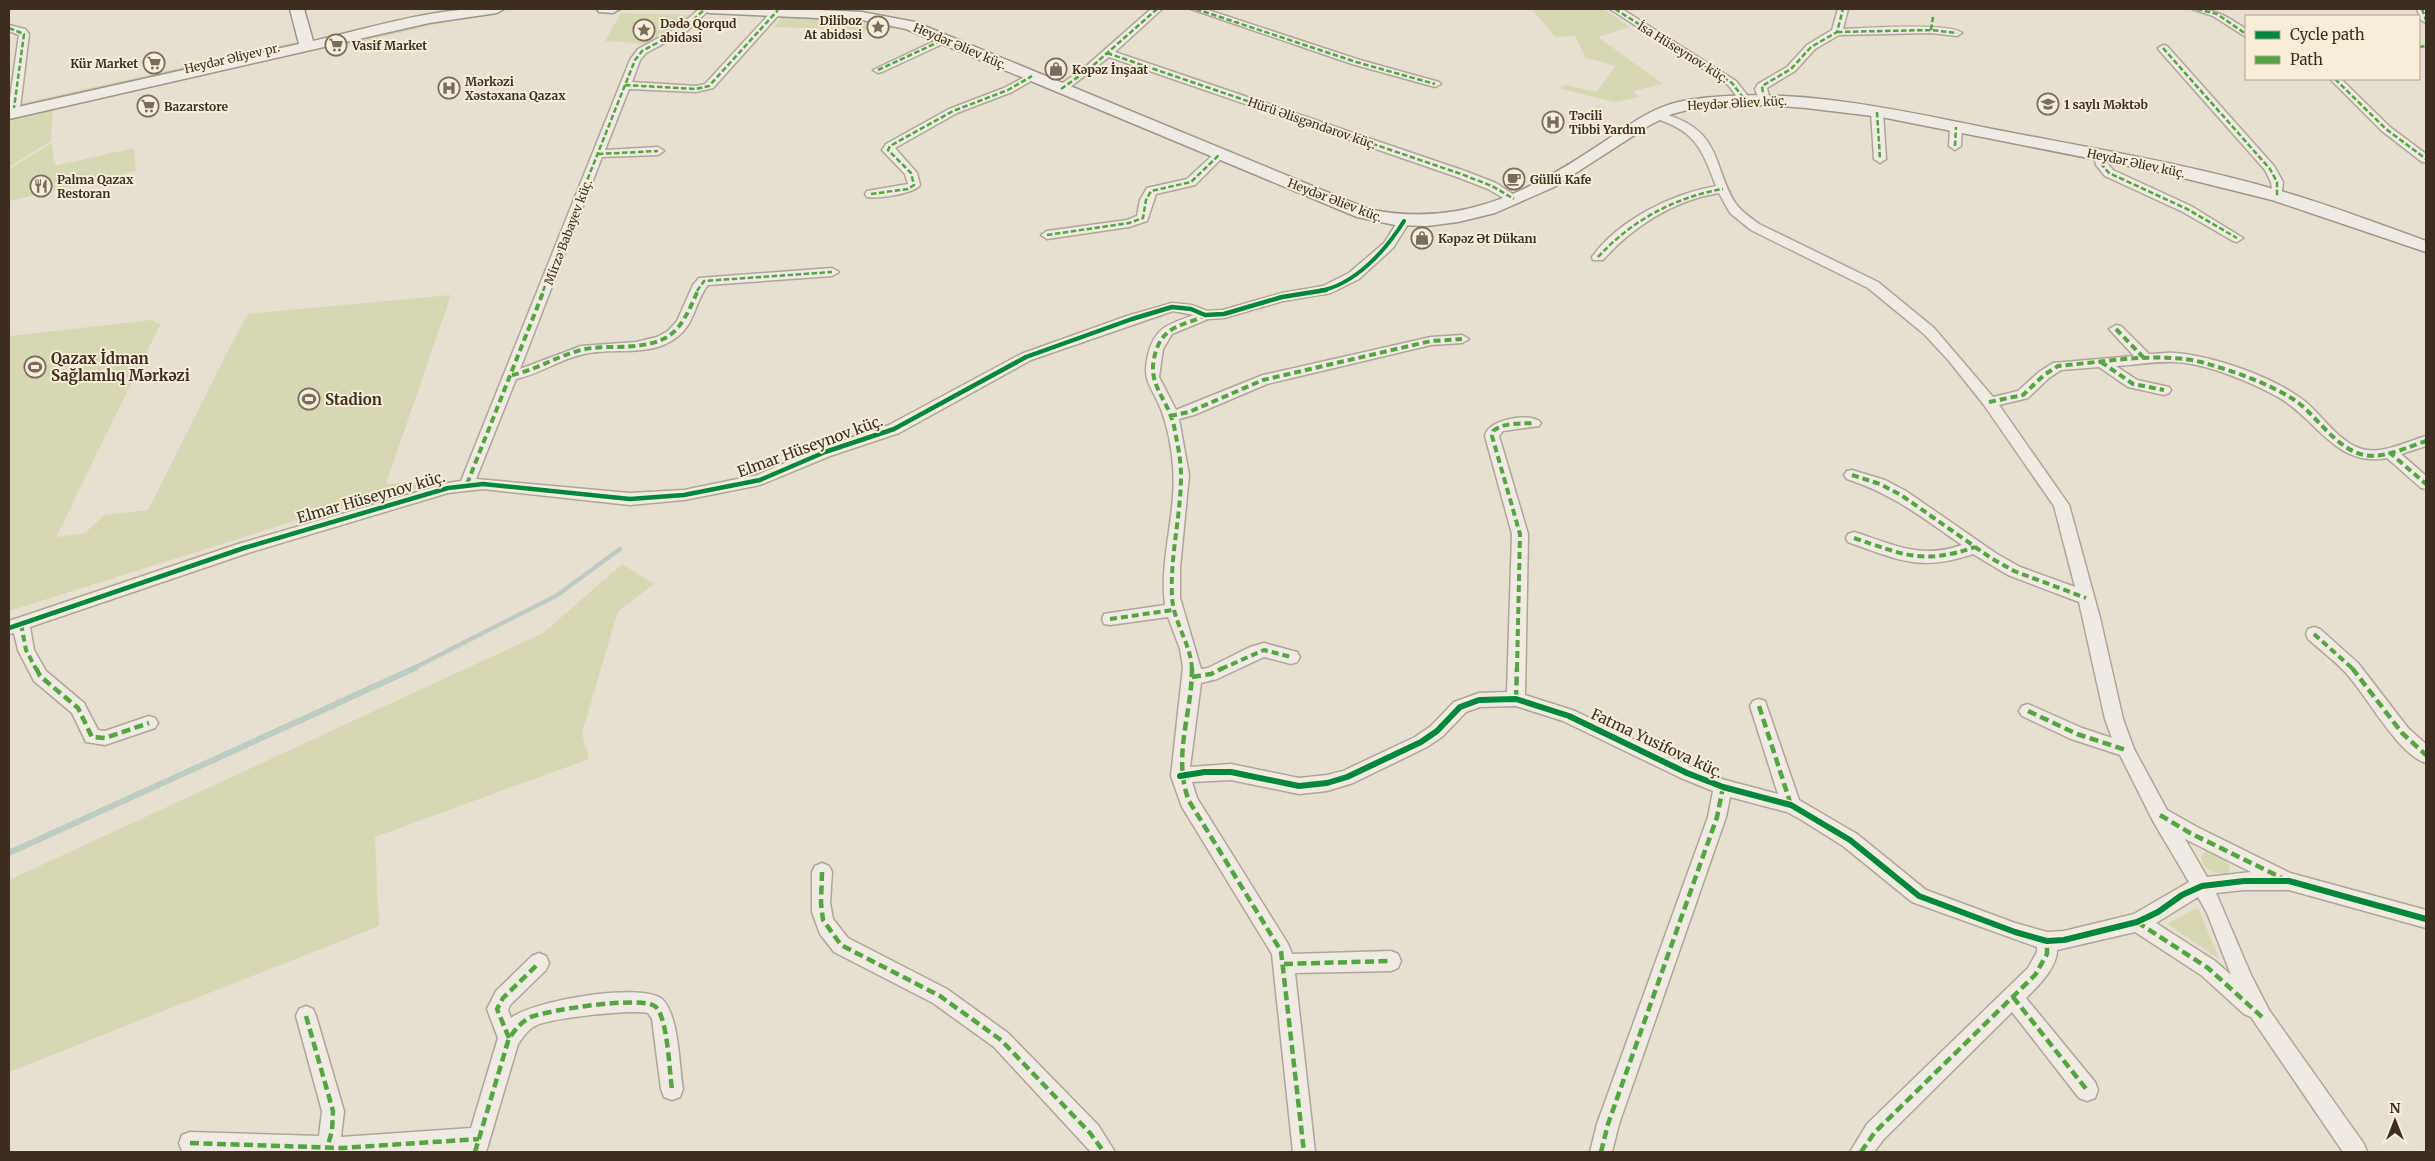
<svg xmlns="http://www.w3.org/2000/svg" width="2435" height="1161" viewBox="0 0 2435 1161" font-family="Merriweather,serif">
	<style>
		.green { fill: #d6d7b3 }
		.lines { fill: none; stroke-linecap: round; stroke-linejoin: round }
		.stream-far1 { stroke: #bcccc2; stroke-width: 4.5 }
		.stream { stroke: #bcccc2; stroke-width: 6 }
		.street-casing { stroke: #ada599; stroke-width: 3 }
		.secondary-casing { stroke: #9c958a; stroke-width: 3 }
		.street { fill: #efebe3; fill-rule: evenodd }
		.secondary { fill: #efebe3; fill-rule: evenodd }
		.quiet-far2 { stroke: #54a441; stroke-width: 2.5; stroke-dasharray: 5.5 2.5; stroke-linecap: butt }
		.quiet-far1 { stroke: #54a441; stroke-width: 4; stroke-dasharray: 7 4; stroke-linecap: butt }
		.quiet { stroke: #54a441; stroke-width: 4.5; stroke-dasharray: 9 4.5; stroke-linecap: butt }
		.cycleway-far2-casing { stroke: #f7eed8; stroke-width: 6 }
		.cycleway-far1-casing { stroke: #f7eed8; stroke-width: 8 }
		.cycleway-casing { stroke: #f7eed8; stroke-width: 9 }
		.cycleway-far2 { stroke: #00873e; stroke-width: 4 }
		.cycleway-far1 { stroke: #00873e; stroke-width: 4.5 }
		.cycleway { stroke: #00873e; stroke-width: 6 }
		.labels { text-anchor: middle; dominant-baseline: central; stroke-width: 4; stroke-linejoin: round; paint-order: stroke }
		.far-poi-label { font-size: 12px; font-weight: bold; fill: #3d2e20; stroke: #f7eed8; text-anchor: start }
		.far-street-label { font-size: 12px; fill: #3d2e20; stroke: #f7eed8 }
		.poi-label { font-size: 15px; font-weight: bold; fill: #3d2e20; stroke: #f7eed8; text-anchor: start }
		.street-label { font-size: 15px; fill: #3d2e20; stroke: #f7eed8 }
	</style>
	<rect width="100%" height="100%" fill="#e7e0d1"/>
	<path class="green" d="M1532 9H1603L1630 27 1598 37 1663 84 1633 91 1640 97 1614 102 1559 88 1565 85 1596 92 1616 66 1586 58 1575 36 1555 37Z
		M483 13 349 45 347 36Z
		M621 13 693 15 672 31 647 44 605 41Z
		M783 16 853 20 894 27 889 31 774 27Z
		M295 42V44L9 108V106Z
		M53 104 51 141 9 167V114Z
		M52 143 54 166 134 148 136 171 9 201V169Z
		M451 295 386 484 432 480 430 486 339 507 9 611V336L152 320 160 325 56 537 85 533 104 515 148 510 247 314Z
		M622 564 654 584 618 611 582 733 589 759 375 837 379 926 9 1072V880L543 633Z
		M2209 850 2227 859 2230 869 2227 873C2215 876 2201 868 2201 855Z
		M2198 907 2219 959 2167 924Z"/>
	<g class="lines">
		<path class="stream-far1" d="M412 669 556 596 620 549"/>
		<path class="stream" d="M9 853 415 668"/>
		<g class="street-casing">
			<path id="street" d="M699 9H710L687 31 646 53 640 60 632 82 696 86 705 84 774 9 783 10 713 88 696 92 629 89 605 150 658 147 664 151 658 155 602 157 520 369 581 346 636 342 657 337 668 331 677 321 693 285 699 278 832 268 839 272 832 276 708 285C695 301 695 324 677 337 651 358 614 347 584 354 560 359 540 374 516 379L476 479 630 493 684 490 757 475 820 448 889 425 1021 354 1127 316 1172 303 1191 305 1207 311 1223 310 1282 293 1323 286 1349 273 1384 243 1400 218H1408L1410 221 1393 248 1359 279 1331 293 1283 301 1224 318 1208 319 1172 334 1163 349 1159 377 1176 410 1263 375 1431 337 1462 335 1469 339 1462 343 1431 345 1267 384 1194 415 1179 419 1189 475 1180 568V598L1201 669 1208 668 1250 647 1264 643 1297 652 1300 657 1297 662 1291 664 1264 657 1217 679 1201 683 1190 767 1231 764 1299 778 1327 775 1343 771 1415 737 1431 726 1454 702 1479 693 1507 692 1512 534 1485 436C1488 418 1534 412 1541 423L1539 426 1503 431 1499 436 1528 534 1525 695 1575 711 1693 768 1725 780 1778 794 1750 706 1753 701 1759 699 1765 701 1799 800 1857 834 1926 890 2015 923 2047 932 2064 931 2134 914 2189 882 2153 821 2120 755 2071 739 2022 716 2019 711 2022 706 2028 704 2082 728 2112 738 2105 719 2079 602 2008 575 1973 554C1921 572 1898 560 1848 542L1846 538 1848 534 1854 532C1893 544 1920 560 1962 545 1923 518 1893 494 1847 479L1844 475 1847 471 1852 470 1885 480 1906 491 1997 554 2020 567 2075 587 2054 506 1984 405 1949 361 1924 334 1868 288 1751 230 1730 213 1719 193C1674 200 1632 227 1603 260H1593L1592 257C1619 220 1671 194 1716 186 1701 146 1694 129 1650 117V113C1658 111 1669 115 1676 118 1722 136 1714 171 1736 204 1742 212 1751 218 1759 224L1878 282 1934 328 1993 397 2018 391 2039 372 2053 363 2134 356 2109 329 2116 325 2121 326 2149 354C2157 354 2167 352 2175 353 2214 356 2277 378 2307 403 2324 418 2343 447 2367 450 2386 453 2408 441 2426 436V446L2401 454 2426 476V489L2421 488 2387 458C2336 468 2317 419 2278 397 2251 382 2206 363 2174 362 2155 361 2135 365 2116 366L2137 380 2169 387 2171 390 2169 393 2164 395 2128 387 2099 367 2061 370 2049 378 2028 398 1999 405 2069 505 2100 618 2123 719 2134 749 2167 810 2197 827 2290 873 2426 910V928L2289 890H2244L2216 893 2251 975 2269 1010 2364 1144 2367 1152H2343L2251 1017 2244 1014 2201 975 2135 932 2057 950C2057 968 2038 986 2026 998L2095 1082 2098 1090 2095 1098 2087 1101 2079 1098 2012 1012 1883 1140 1874 1152H1850L1867 1124 2028 968 2037 952V947L1912 902 1843 846 1800 819 1787 812 1730 797 1726 817 1619 1124 1612 1152H1590L1597 1124 1708 817 1713 791 1681 778 1563 721 1516 706 1480 707 1466 712 1443 736 1427 747 1353 783 1327 791 1299 794 1231 780 1192 782 1197 798 1288 944 1292 954 1391 951 1398 954 1401 961 1398 968 1391 971 1295 973 1315 1152H1293L1272 954 1182 807 1171 776 1183 667 1180 649 1168 617 1110 625 1104 624 1102 619 1104 614 1110 613 1165 605C1159 559 1177 513 1173 467 1172 449 1168 429 1162 412 1154 388 1141 383 1148 355 1155 326 1170 324 1194 315L1173 311 1031 360 899 433 830 456 760 485 684 500 630 505 483 489 448 493 248 553 30 627 34 650 46 671 84 703 98 730 105 731 149 716 155 718 158 723 155 728 105 745 86 742 72 713 34 681 18 650 14 633 9 634V621L238 544 448 483 461 481 630 60 638 49 679 27ZM2185 839 2251 872 2207 877ZM2198 897 2207 913 2231 975 2215 961 2156 923Z
				M1151 9H1162L1115 52 1465 171 1496 183 1520 199 1518 202H1510L1488 189 1457 177 1109 57 1065 91H1057V87L1084 68Z
				M1191 9H1205L1360 60 1439 82 1441 84 1435 87 1352 64Z
				M1610 9H1622L1736 81 1751 100 1745 103 1741 102 1728 85Z
				M1838 9H1848L1843 29C1863 28 1951 22 1962 33L1957 36 1931 33 1839 35 1815 49 1795 71 1767 88 1770 100 1764 103 1760 102 1755 89 1758 84 1787 67 1807 45 1832 30Z
				M2192 9C2215 8 2228 17 2246 29V37L2213 16Z
				M2417 9H2426V23L2421 20Z
				M9 25 25 29 29 34 20 108 14 111 10 110 9 105 19 35 9 31Z
				M945 36 950 39 949 41 882 72 878 73 873 70Z
				M2163 45 2167 46 2274 166 2283 182 2281 199H2273L2271 182 2265 170 2159 50 2158 48Z
				M1032 73 1036 74V78L1012 92 957 113 895 148 917 173 920 185C913 194 878 199 867 197L865 194 867 191 908 184 905 174 882 150 886 144 949 109 1004 88Z
				M2330 79H2341L2390 127 2426 154V162H2422L2382 131Z
				M1877 109 1883 112 1886 159 1880 163 1874 159 1871 112Z
				M1956 124 1962 127 1961 146 1955 150 1949 146 1950 127Z
				M1220 150 1226 154 1195 185 1156 194 1147 221 1129 227 1047 239 1041 235 1047 231 1127 220 1137 216 1140 200 1147 188 1187 179 1216 152Z
				M2100 151 2104 153 2108 164 2113 170 2191 206 2243 238 2237 242 2233 241 2183 212 2105 176 2096 165 2094 155Z
				M2314 627 2320 629 2358 663 2408 728 2426 744V763C2397 754 2367 695 2345 672 2334 660 2320 650 2308 639L2306 634 2308 629Z
				M822 863 829 866 832 872 830 903 833 919 848 938 947 989 1008 1033 1098 1125 1115 1152H1091L994 1047 933 1003 834 952 820 934 812 912V872L815 866Z
				M539 953 546 956 549 963 546 970 510 1005 508 1010 511 1018C531 1001 645 981 663 1000 679 1017 679 1065 683 1089L680 1097 672 1100 664 1097 661 1089 652 1019 648 1013C631 1009 553 1018 537 1025 528 1029 524 1036 518 1044L486 1152 182 1151 179 1143 182 1135 190 1132 319 1136 322 1111 296 1016 299 1009 306 1006 313 1009 316 1016 344 1111 341 1137 471 1128 498 1038 487 1009 496 991 532 956Z"/>
		</g>
		<g class="secondary-casing">
			<path id="secondary" d="M290 9H304L313 41C375 27 440 5 504 9L497 13 429 23 9 119V109L299 44Z
				M597 9H620L613 13 599 12Z
				M702 9H797L862 12 915 22 1368 209C1457 228 1524 195 1596 147 1626 128 1652 105 1689 100 1789 85 1894 109 1992 129 2090 148 2189 164 2284 192 2332 206 2379 224 2426 241V252L2272 200 2159 172 1881 117 1806 108 1768 105 1691 109 1672 114 1650 125 1554 187 1495 213 1458 222 1427 226 1395 225 1357 217 906 29 862 20 709 13Z"/>
		</g>
		<use href="#street" class="street"/>
		<use href="#secondary" class="secondary"/>
		<path class="quiet-far2" d="M1196 9 1356 62 1435 84
			M1615 9 1732 83 1745 100
			M2197 9 2217 14 2246 34
			M2422 9 2426 20
			M9 28 24 34 14 108
			M1931 30 1933 17
			M1837 32 1931 30 1957 33
			M2419 47 2426 46
			M2163 48 2270 169 2277 182V196
			M1107 53 1461 174 1492 186 1514 199
			M878 70 945 39
			M2335 79 2386 129 2426 159
			M625 85 696 89 709 86 778 10
			M1061 89 1088 70 1157 9
			M1764 100 1762 86 1791 69 1811 47 1837 32 1843 9
			M1877 112 1880 159
			M1955 146 1956 127
			M598 154 658 151
			M2100 155 2102 165 2109 173 2187 209 2237 238
			M871 194 908 189 914 185 911 173 888 150 890 146 953 111 1008 90 1032 76
			M1047 235 1129 223 1143 218 1146 200 1151 191 1191 182 1220 154
			M1598 257C1631 221 1675 197 1723 189
			M543 291 635 60 642 51 683 29 705 9
			M697 291 704 281 832 272"/>
		<path class="quiet-far1" d="M2116 329 2144 358
			M2101 362 2133 384 2164 390
			M512 375C536 370 557 356 581 350 593 347 606 347 619 347 670 345 679 335 698 290
			M1989 402 2023 395 2044 375 2058 366C2104 362 2160 351 2205 363 2235 372 2269 383 2296 401 2318 417 2335 448 2364 455 2383 459 2408 447 2426 441
			M1170 416 1189 412 1263 380 1431 341 1462 339
			M2389 452 2426 484
			M1852 475 1880 484 1901 495 1991 558 2014 571 2086 598
			M467 484 544 290
			M1854 538C1904 555 1923 565 1975 547
			M1110 619 1173 610
			M21 624 26 650 36 669
			M2314 634 2353 669
			M1192 669C1191 644 1173 622 1172 596 1170 555 1181 516 1181 475 1181 459 1177 442 1174 426 1166 394 1144 384 1157 348 1166 324 1186 326 1205 315
			M1221 669 1264 650 1291 657
			M1517 669 1520 534 1492 436 1493 431C1504 422 1520 424 1534 423"/>
		<path class="quiet" d="M36 668 40 676 78 708 92 737 105 738 149 723
			M1192 668C1192 714 1172 757 1189 801L1281 951 1304 1152
			M2352 668 2402 733 2426 755
			M1192 677 1211 674 1223 668
			M1516 699 1517 668
			M1759 706 1791 805
			M2028 711 2077 734 2126 750
			M2160 815 2190 833 2282 878
			M822 872 821 903 823 920 841 945 940 996 1001 1040 1090 1133 1104 1152
			M2137 922 2208 968 2262 1017
			M1284 964 1391 961
			M2013 997 2087 1090
			M306 1016 333 1111 332 1131 327 1148
			M509 1038 497 1009 503 998 539 963
			M190 1143 342 1148 479 1139
			M475 1152 509 1038C516 1029 521 1022 531 1017 548 1010 644 995 656 1007 668 1020 669 1069 672 1089
			M1601 1152 1608 1124 1717 817 1723 787
			M1861 1152 1875 1132 2035 975 2047 954V941"/>
		<g class="cycleway-far2-casing">
			<path id="cycleway-far2" d="M1319 291C1355 285 1386 250 1404 221"/>
		</g>
		<g class="cycleway-far1-casing">
			<path id="cycleway-far1" d="M9 628 244 548 448 488 483 484 630 499 684 495 760 480 825 452 894 429 1026 357 1132 319 1172 307 1191 309 1205 315 1224 314 1282 297 1326 290"/>
		</g>
		<g class="cycleway-casing">
			<path id="cycleway" d="M1180 776 1205 772H1231L1299 786 1327 783 1347 777 1421 742 1437 731 1460 707 1479 700 1516 699 1569 716 1687 773 1723 787 1791 805 1850 840 1919 896 2015 932 2047 941 2064 940 2137 922 2158 912 2182 895 2202 886 2244 881H2289L2426 919"/>
		</g>
		<use href="#cycleway-far2" class="cycleway-far2"/>
		<use href="#cycleway-far1" class="cycleway-far1"/>
		<use href="#cycleway" class="cycleway"/>
	</g>
	<defs>
		<g id="sight-ring" transform="scale(1.125)"><circle r="9.5" fill="#f7eed8" stroke="#786c5e" stroke-width="1.5"/><path d="M0-6L1.8-2.2L6-1.7L2.9 1.2L3.7 5.4L0 3.3L-3.7 5.4L-2.9 1.2L-6-1.7L-1.8-2.2Z" fill="#786c5e"/></g>
		<g id="supermarket-ring" transform="scale(1.125)"><circle r="9.5" fill="#f7eed8" stroke="#786c5e" stroke-width="1.5"/><path d="M-6-5.5h2.5l.6 2H6L4.5 2H-2.5L-4.4-4H-6ZM-1.5 3.2a1.3 1.3 0 1 0 .1 0ZM3 3.2a1.3 1.3 0 1 0 .1 0Z" fill="#786c5e"/></g>
		<g id="shop-ring" transform="scale(1.125)"><circle r="9.5" fill="#f7eed8" stroke="#786c5e" stroke-width="1.5"/><path d="M-5-2.5h2.3a2.7 3.5 0 0 1 5.4 0H5L5.5 6h-11ZM-1.5-2.5h3a1.5 2.3 0 0 0-3 0Z" fill="#786c5e"/></g>
		<g id="hospital-ring" transform="scale(1.125)"><circle r="9.5" fill="#f7eed8" stroke="#786c5e" stroke-width="1.5"/><path d="M-5-5h3v3.5h4V-5h3V5h-3V1.5h-4V5h-3Z" fill="#786c5e"/></g>
		<g id="school-ring" transform="scale(1.125)"><circle r="9.5" fill="#f7eed8" stroke="#786c5e" stroke-width="1.5"/><path d="M0-5L7-2L0 1L-7-2ZM-4 1L0 2.5L4 1V4Q0 6-4 4Z" fill="#786c5e"/></g>
		<g id="cafe-ring" transform="scale(1.125)"><circle r="9.5" fill="#f7eed8" stroke="#786c5e" stroke-width="1.5"/><path d="M-5.5-4.5H6V0H3Q3 3.5 0 3.5H-2.5Q-5.5 3.5-5.5 0ZM3-3.2v2h1.7v-2ZM-6 4.5H4V6H-6Z" fill="#786c5e"/></g>
		<g id="restaurant-ring" transform="scale(1.125)"><circle r="9.5" fill="#f7eed8" stroke="#786c5e" stroke-width="1.5"/><path d="M-5-6h1v4h1v-4h1v4h1v-4h1v5L-1.5 .5V6h-2V.5L-5-1ZM5-6V6H3V1.5H1.5Q1.5-4 5-6Z" fill="#786c5e"/></g>
		<g id="stadium-ring" transform="scale(1.125)"><circle r="9.5" fill="#f7eed8" stroke="#786c5e" stroke-width="1.5"/><path d="M0-5a6.5 5 0 1 0 0 10a6.5 5 0 1 0 0-10ZM-3.5-1.8h7v3.6h-7Z" fill="#786c5e"/></g>
	</defs>
	<g fill-rule="evenodd">
		<use href="#sight-ring" x="878" y="27"/>
		<use href="#sight-ring" x="644" y="30"/>
		<use href="#supermarket-ring" x="336" y="45"/>
		<use href="#supermarket-ring" x="154" y="63"/>
		<use href="#shop-ring" x="1056" y="69"/>
		<use href="#hospital-ring" x="449" y="88"/>
		<use href="#school-ring" x="2048" y="104"/>
		<use href="#supermarket-ring" x="148" y="106"/>
		<use href="#hospital-ring" x="1553" y="122"/>
		<use href="#cafe-ring" x="1514" y="179"/>
		<use href="#restaurant-ring" x="41" y="186"/>
		<use href="#shop-ring" x="1422" y="238"/>
		<use href="#stadium-ring" x="35" y="367"/>
		<use href="#stadium-ring" x="309" y="399"/>
	</g>
	<g class="labels">
		<g class="far-poi-label">
			<text x="862" y="20" text-anchor="end">Diliboz<tspan x="862" dy="14">At abidəsi</tspan></text>
			<text x="660" y="23">Dədə Qorqud<tspan x="660" dy="14">abidəsi</tspan></text>
			<text x="352" y="45">Vasif Market</text>
			<text x="138" y="63" text-anchor="end">Kür Market</text>
			<text x="1072" y="69">Kəpəz İnşaat</text>
			<text x="465" y="81">Mərkəzi<tspan x="465" dy="14">Xəstəxana Qazax</tspan></text>
			<text x="2064" y="104">1 saylı Məktəb</text>
			<text x="164" y="106">Bazarstore</text>
			<text x="1569" y="115">Təcili<tspan x="1569" dy="14">Tibbi Yardım</tspan></text>
			<text x="57" y="179">Palma Qazax<tspan x="57" dy="14">Restoran</tspan></text>
			<text x="1530" y="179">Güllü Kafe</text>
			<text x="1438" y="238">Kəpəz Ət Dükanı</text>
		</g>
		<g class="far-street-label">
			<text transform="translate(960 46) rotate(23)">Heydər Əliev küç.</text>
			<text transform="translate(1683 52) rotate(32)">İsa Hüseynov küç.</text>
			<text transform="translate(232 58) rotate(-13)">Heydər Əliyev pr.</text>
			<text transform="translate(1737 103) rotate(-3)">Heydər Əliev küç.</text>
			<text transform="translate(1312 123) rotate(19)">Hürü Əlisgəndərov küç.</text>
			<text transform="translate(2136 163) rotate(12)">Heydər Əliev küç.</text>
			<text transform="translate(1335 200) rotate(21)">Heydər Əliev küç.</text>
			<text transform="translate(568 232) rotate(-69)">Mirzə Babayev küç.</text>
		</g>
		<g class="poi-label">
			<text x="51" y="358">Qazax İdman<tspan x="51" dy="17">Sağlamlıq Mərkəzi</tspan></text>
			<text x="325" y="399">Stadion</text>
		</g>
		<g class="street-label">
			<text transform="translate(810 446) rotate(-20)">Elmar Hüseynov küç.</text>
			<text transform="translate(371 497) rotate(-16)">Elmar Hüseynov küç.</text>
			<text transform="translate(1657 743) rotate(25)">Fatma Yusifova küç.</text>
		</g>
	</g>
	<rect width="2435" height="1161" fill="none" stroke="#3d2e20" stroke-width="20"/>
	<rect x="2245" y="15" width="175" height="65" fill="#f7eed8" stroke="#ada18e"/>
	<rect x="2255" y="31" width="25" height="8" fill="#00873e" stroke="#ada18e"/>
	<text x="2290" y="40" font-size="15" fill="#3d2e20">Cycle path</text>
	<rect x="2255" y="56" width="25" height="8" fill="#54a441" stroke="#ada18e"/>
	<text x="2290" y="65" font-size="15" fill="#3d2e20">Path</text>
	<g transform="translate(2395 1121)" stroke="#f7eed8" stroke-width="4" paint-order="stroke">
	<path d="M0-4L9 19L0 12L-9 19Z" fill="#3d2e20"/>
	<text y="-8" font-size="14" font-weight="bold" text-anchor="middle" fill="#3d2e20">N</text>
	</g>
</svg>
